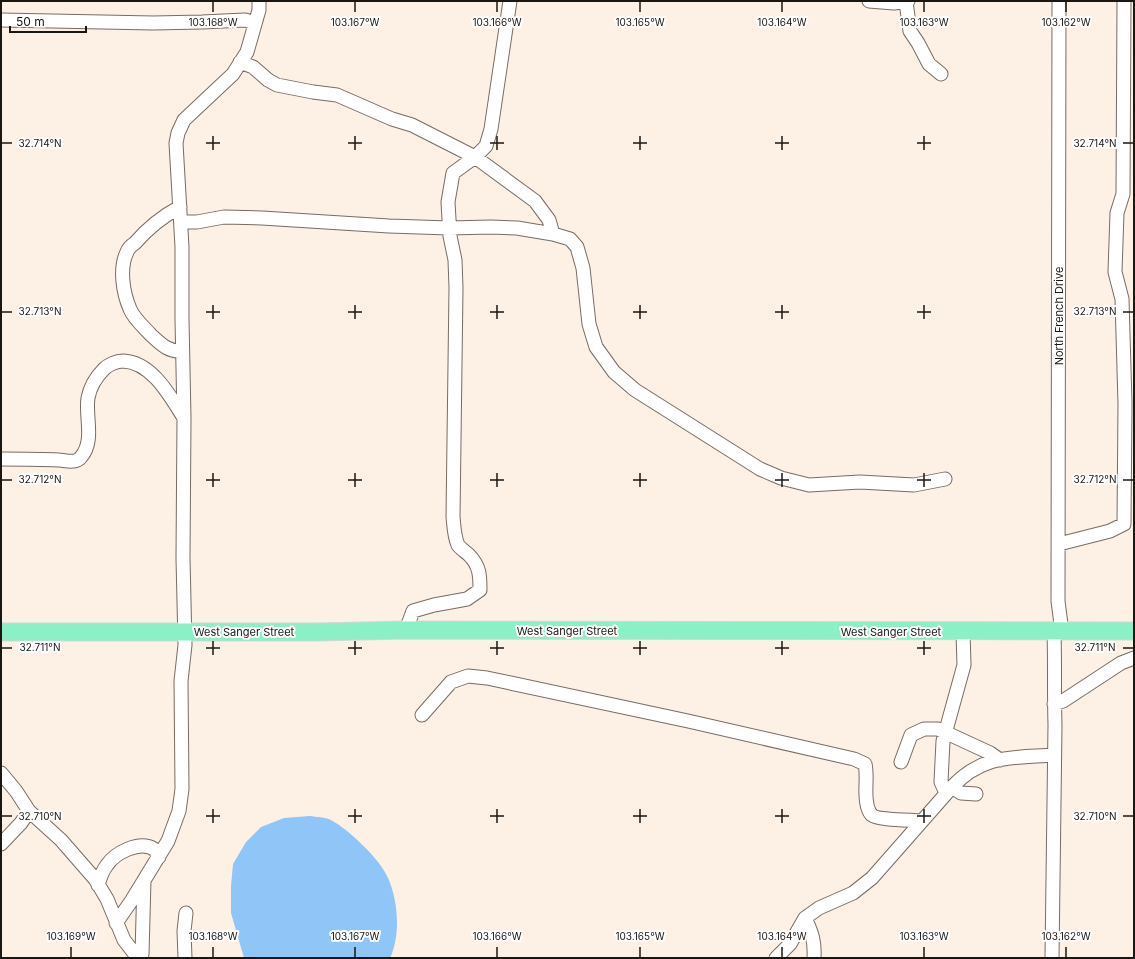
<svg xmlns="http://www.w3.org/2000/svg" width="1135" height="959" viewBox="0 0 1135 959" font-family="Inter,sans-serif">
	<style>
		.water { fill: #90c5f8 }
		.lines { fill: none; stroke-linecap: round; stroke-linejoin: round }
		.minor-casing { stroke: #776c63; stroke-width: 15 }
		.major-casing { stroke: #d6d5d4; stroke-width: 19 }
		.minor { stroke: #fff; stroke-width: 13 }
		.major { stroke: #8bf0c5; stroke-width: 17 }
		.ticks { fill: none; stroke: #1a1612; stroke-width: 1.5 }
		.labels { text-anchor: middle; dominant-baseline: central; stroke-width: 4; stroke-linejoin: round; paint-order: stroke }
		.street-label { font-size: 11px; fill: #1a1612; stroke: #fff }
		.ticks-label { font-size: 10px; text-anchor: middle; fill: #1a1612; stroke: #fff; stroke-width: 4; stroke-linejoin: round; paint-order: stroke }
	</style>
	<rect width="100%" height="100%" fill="#fdf1e6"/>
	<path class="water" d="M310 816C316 817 325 817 331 820 348 829 381 860 388 878 398 900 401 935 390 958H244L231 913V886L233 864 246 842 261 827 284 818Z"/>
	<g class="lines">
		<g class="minor-casing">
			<path id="minor" d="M869 1 894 3 908 1
				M1059 1 1058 601 1062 632
				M906 2 910 31 918 43 929 64 941 74
				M1 20 153 23 202 22 245 20 255 23
				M240 62 253 67 268 80 277 85 313 92 337 95 392 119 412 125 475 157 535 201 549 220 553 234
				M180 207C163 216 148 228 135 243 132 245 128 249 127 252 119 268 123 293 130 309 134 319 144 327 151 335 161 344 168 352 182 351
				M181 222H197L224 217 262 218 389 226 449 228 491 227 517 228 553 234 570 239 577 247 583 268 589 324 596 347 614 372 635 390 760 469 781 478 809 485 860 482 914 485 945 479
				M1 459C20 459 39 459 59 460 63 460 69 462 74 461 76 461 80 459 81 457 95 441 85 416 88 398 90 387 96 377 104 369 108 365 116 361 123 361 152 362 170 396 184 418
				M1059 544 1110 531 1124 524 1125 404 1122 299 1115 272 1117 213 1123 194 1124 1
				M406 630 413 611 434 605 467 599 480 590C480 576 480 566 469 555 466 552 461 549 458 545 454 536 454 526 453 517L456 288 455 260 450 236 448 202 453 173 475 157 486 146 491 129 510 1
				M1054 704 1063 701 1121 663 1134 658
				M422 715 451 682 468 676 487 678 688 721 854 759 865 764C868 777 864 792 867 804 867 807 870 814 872 815 877 820 912 820 921 821
				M901 762 911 735 924 729H938L990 753 1000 760
				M1 773 16 791 29 811 61 840 95 879 107 899 124 940 138 958
				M952 787 961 793 976 794
				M946 793 941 782 943 741 964 665 963 632
				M1 844 21 823 29 811
				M98 885C100 878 102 871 107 865 115 853 139 840 154 849 156 851 157 854 159 857
				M805 918C812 933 815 941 814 958
				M116 923 132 900 168 841 179 811 182 789 181 681 185 645 183 558 184 418 182 319V247L176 143 178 133 184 120 233 74 247 52 259 10V1
				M139 958 142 954 144 880
				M185 958 184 931 186 913
				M776 958 790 944 805 918 819 908 853 893 872 878 952 787C983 754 1012 758 1054 755
				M1052 958 1055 725C1054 694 1055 663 1054 632"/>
		</g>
		<g class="major-casing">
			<path id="major" d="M1 632H317L406 630 1134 631"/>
		</g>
		<use href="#minor" class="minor"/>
		<use href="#major" class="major"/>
	</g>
	<path class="ticks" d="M213 2V12M355 2V12M497 2V12M640 2V12M782 2V12M924 2V12M1066 2V12M213 136V150M355 136V150M497 136V150M640 136V150M782 136V150M924 136V150M2 143H12M206 143H220M348 143H362M490 143H504M633 143H647M775 143H789M917 143H931M1123 143H1133M213 305V319M355 305V319M497 305V319M640 305V319M782 305V319M924 305V319M2 312H12M206 312H220M348 312H362M490 312H504M633 312H647M775 312H789M917 312H931M1123 312H1133M213 473V487M355 473V487M497 473V487M640 473V487M782 473V487M924 473V487M2 480H12M206 480H220M348 480H362M490 480H504M633 480H647M775 480H789M917 480H931M1123 480H1133M213 641V655M355 641V655M497 641V655M640 641V655M782 641V655M924 641V655M2 648H12M206 648H220M348 648H362M490 648H504M633 648H647M775 648H789M917 648H931M1123 648H1133M213 809V823M355 809V823M497 809V823M640 809V823M782 809V823M924 809V823M2 816H12M206 816H220M348 816H362M490 816H504M633 816H647M775 816H789M917 816H931M1123 816H1133M71 947V957M213 947V957M355 947V957M497 947V957M640 947V957M782 947V957M924 947V957M1066 947V957"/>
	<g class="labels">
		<g class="street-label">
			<text transform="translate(1059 316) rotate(-90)">North French Drive</text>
			<text x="567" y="631">West Sanger Street</text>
			<text x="244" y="632">West Sanger Street</text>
			<text x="891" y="632">West Sanger Street</text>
		</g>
	</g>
	<g class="ticks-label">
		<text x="213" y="26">103.168°W</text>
		<text x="355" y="26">103.167°W</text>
		<text x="497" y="26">103.166°W</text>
		<text x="640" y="26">103.165°W</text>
		<text x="782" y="26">103.164°W</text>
		<text x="924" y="26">103.163°W</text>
		<text x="1066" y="26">103.162°W</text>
		<text x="40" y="147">32.714°N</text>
		<text x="1095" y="147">32.714°N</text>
		<text x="40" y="315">32.713°N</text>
		<text x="1095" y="315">32.713°N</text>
		<text x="40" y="483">32.712°N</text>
		<text x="1095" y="483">32.712°N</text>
		<text x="40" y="651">32.711°N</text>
		<text x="1095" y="651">32.711°N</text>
		<text x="40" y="820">32.710°N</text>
		<text x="1095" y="820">32.710°N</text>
		<text x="71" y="940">103.169°W</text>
		<text x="213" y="940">103.168°W</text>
		<text x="355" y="940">103.167°W</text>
		<text x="497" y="940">103.166°W</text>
		<text x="640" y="940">103.165°W</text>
		<text x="782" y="940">103.164°W</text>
		<text x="924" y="940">103.163°W</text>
		<text x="1066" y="940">103.162°W</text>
	</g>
	<rect width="1135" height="959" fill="none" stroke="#1a1612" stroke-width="4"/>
	<path d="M10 26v6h76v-6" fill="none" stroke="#1a1612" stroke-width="2"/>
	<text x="16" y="26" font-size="12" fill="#1a1612" stroke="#ffffff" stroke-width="3" paint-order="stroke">50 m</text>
</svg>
